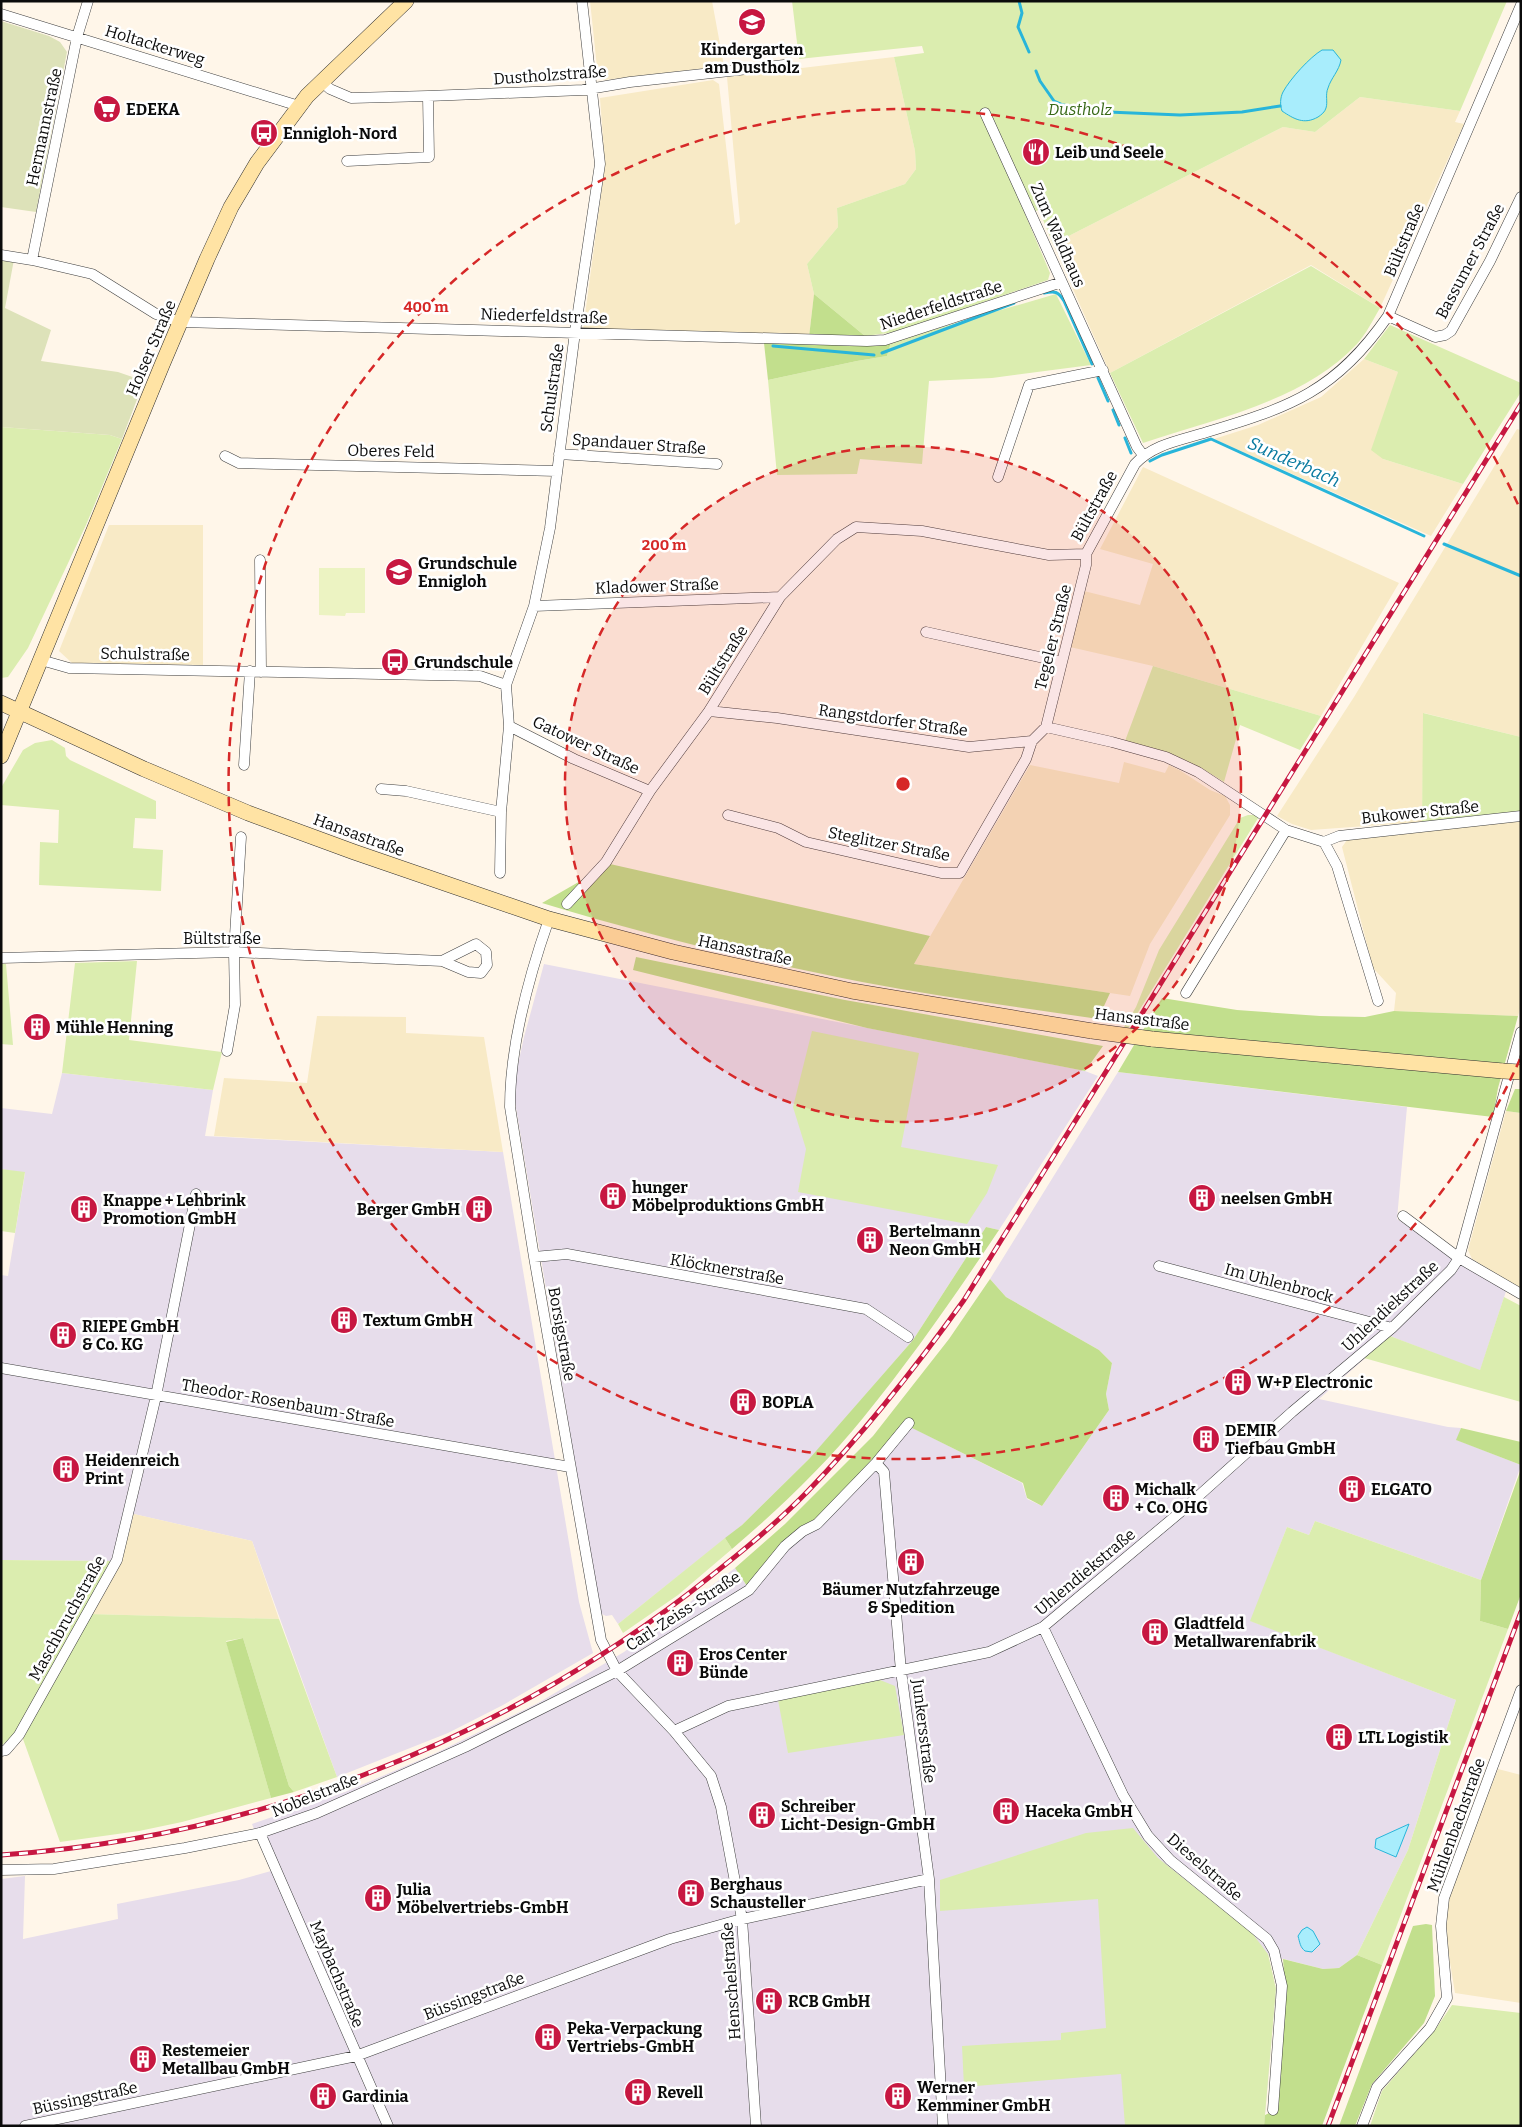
<svg xmlns="http://www.w3.org/2000/svg" width="1522" height="2127" viewBox="0 0 1522 2127" font-family="Bitter,serif">
	<style>
		.industrial { fill: #e7ddeb }
		.farmland { fill: #f8eac6 }
		.green { fill: #dbedaf }
		.forest { fill: #c2df8d }
		.cemetery { fill: #dde2b9 }
		.pitch { fill: #ecf3c2 }
		.water { fill: #a8edfc; stroke: #28b5da }
		.lines { fill: none; stroke-linecap: round; stroke-linejoin: round }
		.stream { stroke: #28b5da; stroke-width: 3 }
		.minor-casing { stroke: #3e3e3e; stroke-width: 11 }
		.secondary-casing { stroke: #2d2d2d; stroke-width: 16 }
		.minor { stroke: #fff; stroke-width: 10 }
		.secondary { stroke: #ffe3a4; stroke-width: 15 }
		.rail-casing { stroke: #c71741; stroke-width: 5 }
		.rail { stroke: #fff; stroke-width: 3; stroke-dasharray: 9; stroke-linecap: butt }
		.secondary-bridge-casing { stroke: #2d2d2d; stroke-width: 16; stroke-linecap: butt }
		.secondary-bridge { stroke: #ffe3a4; stroke-width: 15 }
		.ring { fill: none; stroke: #d62828; stroke-width: 2.5; stroke-dasharray: 9 6 }
		.labels { text-anchor: middle; dominant-baseline: central; stroke-width: 5; stroke-linejoin: round; paint-order: stroke }
		.street-label { font-size: 16px; fill: #0b0b0b; stroke: #fff }
		.poi-label { font-size: 16px; font-weight: bold; fill: #0b0b0b; stroke: #fff; text-anchor: start }
		.park-label { font-size: 16px; font-style: italic; fill: #376816; stroke: #fff }
		.water-label { font-size: 18px; font-style: italic; fill: #0a7ba0; stroke: #fff }
		.centre { fill: #d62828; stroke: #fff; stroke-width: 2.5 }
		.ring-label { font-size: 15px; text-anchor: middle; font-weight: bold; fill: #d62828; stroke: #fff; stroke-width: 5; stroke-linejoin: round; paint-order: stroke }
	</style>
	<rect width="100%" height="100%" fill="#fff6e9"/>
	<path class="industrial" d="M544 964 1085 1071 1098 1076 999 1230 986 1227 913 1340 827 1439 809 1459 742 1525 618 1624 612 1615 606 1616 600 1613 515 1102V1078L524 1037Z
		M1118 1072 1407 1107 1397 1219 1432 1242 1472 1259 1509 1282 1480 1371 1390 1336 1319 1399 1448 1427 1461 1428 1457 1440 1521 1465 1481 1580 1315 1521 1309 1535 1287 1527 1251 1621 1456 1700 1408 1850 1357 1955 1339 1968 1323 1969 1268 1955 1276 1989 1264 2126H1V1879L25 1876 23 1939 118 1919 117 1904 239 1880 271 1871 252 1824 345 1792 436 1753 538 1703 624 1652 735 1568 747 1586 909 1426 1022 1483 1027 1499 1042 1506 1109 1410 1106 1394 1112 1363 1099 1350 1006 1297 990 1279Z
		M62 1073 213 1090 205 1136 503 1152 579 1602 593 1653 503 1705 448 1733 337 1777 252 1541 125 1512 111 1561 1 1560V1275L8 1276 25 1173 1 1169V1108L52 1114Z"/>
	<path class="farmland" d="M590 1H712L724 66 604 80 598 77Z
		M894 57 915 151 916 169 905 184 837 208 838 227 807 264 814 294 809 337 583 330 605 165 600 98 713 80 719 84 735 225 740 222 727 77Z
		M1360 97 1460 111 1455 122 1464 124 1380 308 1311 265 1110 373 1053 244 1283 127 1315 132Z
		M1364 359 1398 372 1383 459 1463 484 1431 536 1214 439 1258 425 1321 397Z
		M1517 429 1521 430V737L1424 713 1422 822 1311 830 1292 824 1277 816 1354 697Z
		M1143 467 1399 583 1321 716 1153 666 1070 647 1084 591 1140 605 1153 564 1100 549Z
		M109 525H203V665L72 663 59 651Z
		M1124 762 1165 773 1169 765 1181 771 1210 790 1225 796 1230 805V815L1150 944 1130 996 914 964 1030 765 1119 783Z
		M1521 820V1005L1518 1016 1394 1011 1396 993 1373 968 1342 847 1347 840Z
		M317 1016 406 1017V1033L484 1037 503 1152 214 1136 224 1078 307 1083Z
		M1506 1111 1521 1113V1289L1472 1259 1468 1250Z
		M134 1514 252 1541 279 1619 89 1614 124 1551Z
		M1498 1769 1521 1775V2003L1455 1993 1444 1926 1447 1898Z"/>
	<path class="green" d="M792 1H1507L1460 111 1360 97 1315 132 1283 127 1053 244 1039 210 1025 214 1050 273 1048 280 896 332 865 336 814 294 807 264 838 227 837 208 905 184 916 169 915 151 894 57 924 53 922 46 799 59Z
		M1311 266 1380 308C1373 320 1366 334 1357 344 1304 401 1214 419 1143 443L1110 373Z
		M1056 294 1091 365 992 378 929 381 922 464 860 459 857 474 777 475 768 380 857 361 887 356 891 342Z
		M1390 325 1521 383V392L1463 484 1383 459 1371 450 1398 372 1364 359Z
		M1 427 110 435 122 439 86 525 28 648 8 677 1 678Z
		M1153 666 1321 716 1300 750 1240 725 1224 782C1192 761 1163 750 1125 741Z
		M1423 713 1521 737V811L1422 822Z
		M52 740 65 748 66 756 70 760 156 801V819L135 818 133 848 163 850 161 891 39 885 40 842 58 843 59 810 1 805V788L23 750 35 743Z
		M1248 815H1260L1124 1035 1120 1034 1136 1007 1159 950 1240 818Z
		M137 961 129 1040 222 1052 213 1090 62 1073 75 963Z
		M1 964H6L13 1045 1 1044Z
		M812 1031 919 1053 901 1147 998 1165 987 1193 967 1224 798 1192 806 1149 793 1107Z
		M1 1169 25 1172 15 1233 1 1231Z
		M1504 1297 1521 1306V1402L1364 1358 1390 1336 1480 1370Z
		M1315 1521 1481 1580 1480 1621 1508 1629 1382 1965 1357 1955 1408 1850 1456 1700 1250 1621 1287 1527 1309 1535Z
		M725 1538 732 1549 678 1595 623 1633 618 1624Z
		M1 1560 111 1561 15 1734 1 1746Z
		M89 1614 279 1619 337 1777 294 1792 289 1786 243 1638 226 1641 271 1798 182 1822 139 1831 60 1842 23 1739Z
		M880 1680 895 1686 904 1735 788 1753 778 1700Z
		M1133 1828 1158 1858 1252 1933 1268 1954 1276 1989 1264 2126H1125L1121 2074 964 2087 962 2046 1061 2040V2033L1106 2028 1098 1899 940 1911V1880L1086 1833Z
		M1452 2005 1521 2013V2126H1370L1382 2091 1435 2030Z"/>
	<path class="forest" d="M814 294 865 336 809 337Z
		M891 342 887 356 857 361 768 380 764 343Z
		M610 864 930 936 914 964 1110 993 1098 1019C1020 1007 940 997 862 982 754 961 647 935 542 903Z
		M636 957 845 1000 1103 1046 1085 1071 867 1028 633 970Z
		M1162 998 1237 1010 1320 1016 1365 1017 1394 1011 1518 1016 1498 1088 1493 1117 1118 1072Z
		M1515 1089H1521V1113L1506 1111Z
		M986 1227 999 1230C956 1294 912 1358 863 1418 824 1466 779 1509 732 1549L725 1538 742 1525 809 1459 913 1340Z
		M990 1279 1006 1297 1099 1350 1112 1363 1106 1394 1109 1410 1042 1506 1027 1498 1023 1483 908 1426 883 1456 747 1586 735 1568 785 1524 873 1436 949 1339Z
		M1461 1428 1521 1442V1465L1456 1440Z
		M1521 1469V1594L1508 1629 1480 1621 1481 1580Z
		M243 1638 289 1786 294 1792 271 1798 226 1642Z
		M1426 1924 1432 1925 1435 1996 1424 2023 1372 2084 1355 2126H1339L1413 1926Z
		M1357 1955 1382 1965 1322 2126H1264L1265 2115 1276 2110 1285 1987 1283 1959 1323 1969 1339 1968Z"/>
	<path class="cemetery" d="M1 21 49 36 60 42 67 52 36 212 1 207Z
		M1 252 15 254 5 308 51 330 41 361 118 372 144 381 122 439 110 435 1 427Z"/>
	<path class="pitch" d="M319 568H365V613H346L345 616 319 615Z"/>
	<path class="water" d="M1322 50H1333L1341 60C1339 71 1331 78 1328 88 1325 95 1328 102 1326 108 1325 112 1321 115 1318 117 1304 125 1294 119 1282 111 1280 105 1280 98 1283 92 1290 79 1310 57 1322 50Z
		M1409 1824 1396 1857 1375 1848 1376 1839Z
		M1307 1927 1313 1931 1320 1944 1312 1952 1305 1951C1300 1947 1300 1943 1298 1936L1302 1930Z"/>
	<g class="lines">
		<path class="stream" d="M1019 1 1022 13 1018 27 1029 52
			M1036 71 1040 81 1054 101 1063 105 1108 112 1180 115 1242 112 1280 106
			M1044 293C1055 291 1058 291 1064 301L1092 364
			M773 346 874 355
			M882 353 1014 303
			M1098 378 1108 401
			M1113 410 1119 425
			M1125 438 1131 453
			M1150 461 1162 455 1211 439 1424 536
			M1444 544 1521 576"/>
		<g class="minor-casing">
			<path id="minor" d="M1 14 299 106
				M321 81 330 89 351 98 428 96 583 90 630 82 784 65
				M985 113 1137 447 1143 455
				M347 161 429 157 428 96
				M1 255 32 260 92 274 156 314 180 322 867 341 885 340 1062 282
				M32 260 77 37 88 1
				M1388 316 1435 337 1445 335 1451 331 1490 261 1521 197
				M559 454 717 464
				M225 456 239 463 556 471
				M998 477 1029 385 1103 370
				M260 560 261 672
				M534 606 780 597
				M926 632 1062 662
				M41 660 69 668 480 676 506 685
				M709 711 777 718 969 747 1032 741 1046 727 1086 565V554L1135 464C1153 444 1182 440 1207 432 1291 407 1336 391 1388 316L1521 5
				M509 726 574 759 650 791
				M1046 727 1112 742 1166 757 1198 772 1286 830 1324 842 1337 866 1378 1001
				M244 765 250 671
				M381 789 406 791 501 812
				M728 815 778 828 806 842 941 873H960L1026 759 1032 741
				M1324 842 1339 836 1521 816
				M500 873 501 812 509 726 506 685 534 606 550 528 575 332 600 164 582 1
				M567 904 606 862 650 791 709 711 780 597 837 539 856 527 922 531 1049 555 1086 554
				M549 919C529 976 510 1046 510 1107L534 1257 601 1640 617 1671 674 1731 711 1776 721 1807 742 1919 756 2126
				M1 958 234 952 442 961 468 972 481 973 487 965 486 952 476 944 442 961
				M1186 993 1286 830
				M227 1051 235 1005 234 952 241 837
				M1403 1216 1459 1258 1521 1294
				M534 1257 567 1254 866 1309 908 1337
				M1159 1266 1392 1328
				M1 1368 570 1467
				M876 1463 884 1472 901 1671 929 1879 943 2126
				M1043 1627 1123 1795 1148 1836 1170 1860 1267 1939 1274 1951 1282 1986 1273 2110
				M674 1731 728 1706 989 1652 1043 1627 1184 1509 1292 1412 1392 1328 1451 1270 1459 1258 1521 1032
				M1 1751 6 1750 19 1735 117 1560 156 1396 196 1194
				M260 1833 388 2126
				M1 1870 54 1869 185 1848 260 1833 317 1813 465 1747 617 1671 749 1590 785 1546 803 1531 817 1524 876 1463 909 1423
				M25 2126 356 2056 670 1939 738 1920 929 1879
				M1362 2126 1377 2087 1430 2028 1447 1998 1441 1926 1444 1898 1521 1690"/>
		</g>
		<g class="secondary-casing">
			<path id="secondary" d="M1 703 144 769 248 813 354 852 549 919 673 952 852 991 1092 1031
				M1 756 162 365 207 259 231 207 257 163 307 96 406 1
				M1152 1039 1503 1071"/>
		</g>
		<use href="#minor" class="minor"/>
		<use href="#secondary" class="secondary"/>
		<g class="rail-casing">
			<path id="rail" d="M1 1855C251 1838 490 1745 688 1594 729 1562 771 1529 807 1492 865 1432 916 1367 964 1300L1521 404
				M1328 2126 1521 1612"/>
		</g>
		<use href="#rail" class="rail"/>
		<g class="secondary-bridge-casing">
			<path id="secondary-bridge" d="M1092 1031 1152 1039
				M1503 1071 1520 1072"/>
		</g>
		<use href="#secondary-bridge" class="secondary-bridge"/>
	</g>
	<circle cx="903" cy="784" r="338" fill="#d62828" fill-opacity=".12"/>
	<g class="ring">
		<circle cx="903" cy="784" r="338"/>
		<path d="M1520 1059A675 675 0 1 1 1520 509"/>
	</g>
	<defs>
		<g id="school-disc" transform="scale(1.4375)"><circle r="9.5" fill="#c71741" stroke="#fff"/><path d="M0-5L7-2L0 1L-7-2ZM-4 1L0 2.5L4 1V4Q0 6-4 4Z" fill="#fff"/></g>
		<g id="supermarket-disc" transform="scale(1.4375)"><circle r="9.5" fill="#c71741" stroke="#fff"/><path d="M-6-5.5h2.5l.6 2H6L4.5 2H-2.5L-4.4-4H-6ZM-1.5 3.2a1.3 1.3 0 1 0 .1 0ZM3 3.2a1.3 1.3 0 1 0 .1 0Z" fill="#fff"/></g>
		<g id="bus-disc" transform="scale(1.4375)"><circle r="9.5" fill="#c71741" stroke="#fff"/><path d="M-5-6H5V4H4V6H2V4H-2V6H-4V4H-5ZM-3.5-4V0h7V-4ZM-3.5 1.2v1.5H-2V1.2ZM2 1.2v1.5H3.5V1.2Z" fill="#fff"/></g>
		<g id="restaurant-disc" transform="scale(1.4375)"><circle r="9.5" fill="#c71741" stroke="#fff"/><path d="M-5-6h1v4h1v-4h1v4h1v-4h1v5L-1.5 .5V6h-2V.5L-5-1ZM5-6V6H3V1.5H1.5Q1.5-4 5-6Z" fill="#fff"/></g>
		<g id="building-disc" transform="scale(1.4375)"><circle r="9.5" fill="#c71741" stroke="#fff"/><path d="M-4-6H4V6H1V3H-1V6H-4ZM-2.5-4.3h1.7v1.8h-1.7ZM.8-4.3h1.7v1.8H.8ZM-2.5-1h1.7V.8h-1.7ZM.8-1h1.7V.8H.8Z" fill="#fff"/></g>
	</defs>
	<g fill-rule="evenodd">
		<use href="#school-disc" x="752" y="22"/>
		<use href="#supermarket-disc" x="107" y="109"/>
		<use href="#bus-disc" x="264" y="133"/>
		<use href="#restaurant-disc" x="1036" y="152"/>
		<use href="#school-disc" x="399" y="572"/>
		<use href="#bus-disc" x="395" y="662"/>
		<use href="#building-disc" x="37" y="1027"/>
		<use href="#building-disc" x="613" y="1196"/>
		<use href="#building-disc" x="1202" y="1198"/>
		<use href="#building-disc" x="84" y="1209"/>
		<use href="#building-disc" x="479" y="1209"/>
		<use href="#building-disc" x="870" y="1240"/>
		<use href="#building-disc" x="344" y="1320"/>
		<use href="#building-disc" x="63" y="1335"/>
		<use href="#building-disc" x="1238" y="1382"/>
		<use href="#building-disc" x="743" y="1402"/>
		<use href="#building-disc" x="1206" y="1439"/>
		<use href="#building-disc" x="66" y="1469"/>
		<use href="#building-disc" x="1352" y="1489"/>
		<use href="#building-disc" x="1116" y="1498"/>
		<use href="#building-disc" x="911" y="1562"/>
		<use href="#building-disc" x="1155" y="1632"/>
		<use href="#building-disc" x="680" y="1663"/>
		<use href="#building-disc" x="1339" y="1737"/>
		<use href="#building-disc" x="1006" y="1811"/>
		<use href="#building-disc" x="762" y="1815"/>
		<use href="#building-disc" x="691" y="1893"/>
		<use href="#building-disc" x="378" y="1898"/>
		<use href="#building-disc" x="769" y="2001"/>
		<use href="#building-disc" x="548" y="2037"/>
		<use href="#building-disc" x="143" y="2059"/>
		<use href="#building-disc" x="638" y="2092"/>
		<use href="#building-disc" x="323" y="2096"/>
		<use href="#building-disc" x="898" y="2096"/>
	</g>
	<g class="labels">
		<g class="street-label">
			<text transform="translate(155 45) rotate(17)">Holtackerweg</text>
			<text transform="translate(550 75) rotate(-4)">Dustholzstraße</text>
			<text transform="translate(44 127) rotate(-78)">Hermannstraße</text>
			<text transform="translate(1058 235) rotate(66)">Zum Waldhaus</text>
			<text transform="translate(1404 240) rotate(-67)">Bültstraße</text>
			<text transform="translate(1470 261) rotate(-62)">Bassumer Straße</text>
			<text transform="translate(941 305) rotate(-18)">Niederfeldstraße</text>
			<text transform="translate(544 316) rotate(2)">Niederfeldstraße</text>
			<text transform="translate(151 348) rotate(-67)">Holser Straße</text>
			<text transform="translate(552 388) rotate(-82)">Schulstraße</text>
			<text transform="translate(639 444) rotate(4)">Spandauer Straße</text>
			<text transform="translate(391 451) rotate(1)">Oberes Feld</text>
			<text transform="translate(1094 506) rotate(-61)">Bültstraße</text>
			<text transform="translate(657 586) rotate(-2)">Kladower Straße</text>
			<text transform="translate(1053 637) rotate(-76)">Tegeler Straße</text>
			<text transform="translate(145 654) rotate(1)">Schulstraße</text>
			<text transform="translate(723 660) rotate(-58)">Bültstraße</text>
			<text transform="translate(893 720) rotate(8)">Rangstdorfer Straße</text>
			<text transform="translate(586 745) rotate(25)">Gatower Straße</text>
			<text transform="translate(1420 812) rotate(-6)">Bukower Straße</text>
			<text transform="translate(359 835) rotate(20)">Hansastraße</text>
			<text transform="translate(889 844) rotate(11)">Steglitzer Straße</text>
			<text x="222" y="938">Bültstraße</text>
			<text transform="translate(745 950) rotate(12)">Hansastraße</text>
			<text transform="translate(1142 1019) rotate(7)">Hansastraße</text>
			<text transform="translate(727 1269) rotate(10)">Klöcknerstraße</text>
			<text transform="translate(1279 1283) rotate(15)">Im Uhlenbrock</text>
			<text transform="translate(1390 1306) rotate(-43)">Uhlendiekstraße</text>
			<text transform="translate(562 1334) rotate(80)">Borsigstraße</text>
			<text transform="translate(288 1403) rotate(10)">Theodor-Rosenbaum-Straße</text>
			<text transform="translate(1085 1572) rotate(-40)">Uhlendiekstraße</text>
			<text transform="translate(683 1611) rotate(-33)">Carl-Zeiss-Straße</text>
			<text transform="translate(67 1618) rotate(-61)">Maschbruchstraße</text>
			<text transform="translate(924 1731) rotate(83)">Junkersstraße</text>
			<text transform="translate(315 1795) rotate(-22)">Nobelstraße</text>
			<text transform="translate(1456 1825) rotate(-70)">Mühlenbachstraße</text>
			<text transform="translate(1205 1867) rotate(41)">Dieselstraße</text>
			<text transform="translate(337 1974) rotate(67)">Maybachstraße</text>
			<text transform="translate(731 1981) rotate(-94)">Henschelstraße</text>
			<text transform="translate(474 1996) rotate(-21)">Büssingstraße</text>
			<text transform="translate(85 2098) rotate(-12)">Büssingstraße</text>
		</g>
		<g class="poi-label">
			<text x="752" y="49" text-anchor="middle">Kindergarten<tspan x="752" dy="18">am Dustholz</tspan></text>
			<text x="126" y="109">EDEKA</text>
			<text x="283" y="133">Ennigloh-Nord</text>
			<text x="1055" y="152">Leib und Seele</text>
			<text x="418" y="563">Grundschule<tspan x="418" dy="18">Ennigloh</tspan></text>
			<text x="414" y="662">Grundschule</text>
			<text x="56" y="1027">Mühle Henning</text>
			<text x="632" y="1187">hunger<tspan x="632" dy="18">Möbelproduktions GmbH</tspan></text>
			<text x="1221" y="1198">neelsen GmbH</text>
			<text x="103" y="1200">Knappe + Lehbrink<tspan x="103" dy="18">Promotion GmbH</tspan></text>
			<text x="460" y="1209" text-anchor="end">Berger GmbH</text>
			<text x="889" y="1231">Bertelmann<tspan x="889" dy="18">Neon GmbH</tspan></text>
			<text x="363" y="1320">Textum GmbH</text>
			<text x="82" y="1326">RIEPE GmbH<tspan x="82" dy="18">&amp; Co. KG</tspan></text>
			<text x="1257" y="1382">W+P Electronic</text>
			<text x="762" y="1402">BOPLA</text>
			<text x="1225" y="1430">DEMIR<tspan x="1225" dy="18">Tiefbau GmbH</tspan></text>
			<text x="85" y="1460">Heidenreich<tspan x="85" dy="18">Print</tspan></text>
			<text x="1135" y="1489">Michalk<tspan x="1135" dy="18">+ Co. OHG</tspan></text>
			<text x="1371" y="1489">ELGATO</text>
			<text x="911" y="1589" text-anchor="middle">Bäumer Nutzfahrzeuge<tspan x="911" dy="18">&amp; Spedition</tspan></text>
			<text x="1174" y="1623">Gladtfeld<tspan x="1174" dy="18">Metallwarenfabrik</tspan></text>
			<text x="699" y="1654">Eros Center<tspan x="699" dy="18">Bünde</tspan></text>
			<text x="1358" y="1737">LTL Logistik</text>
			<text x="781" y="1806">Schreiber<tspan x="781" dy="18">Licht-Design-GmbH</tspan></text>
			<text x="1025" y="1811">Haceka GmbH</text>
			<text x="710" y="1884">Berghaus<tspan x="710" dy="18">Schausteller</tspan></text>
			<text x="397" y="1889">Julia<tspan x="397" dy="18">Möbelvertriebs-GmbH</tspan></text>
			<text x="788" y="2001">RCB GmbH</text>
			<text x="567" y="2028">Peka-Verpackung<tspan x="567" dy="18">Vertriebs-GmbH</tspan></text>
			<text x="162" y="2050">Restemeier<tspan x="162" dy="18">Metallbau GmbH</tspan></text>
			<text x="917" y="2087">Werner<tspan x="917" dy="18">Kemminer GmbH</tspan></text>
			<text x="657" y="2092">Revell</text>
			<text x="342" y="2096">Gardinia</text>
		</g>
		<g class="park-label">
			<text x="1080" y="109">Dustholz</text>
		</g>
		<g class="water-label">
			<text transform="translate(1294 462) rotate(24)">Sunderbach</text>
		</g>
	</g>
	<circle cx="903" cy="784" r="8" class="centre"/>
	<g class="ring-label">
		<text x="426" y="312">400 m</text>
		<text x="664" y="550">200 m</text>
	</g>
	<rect width="1522" height="2127" fill="none" stroke="#0b0b0b" stroke-width="5"/>
</svg>
